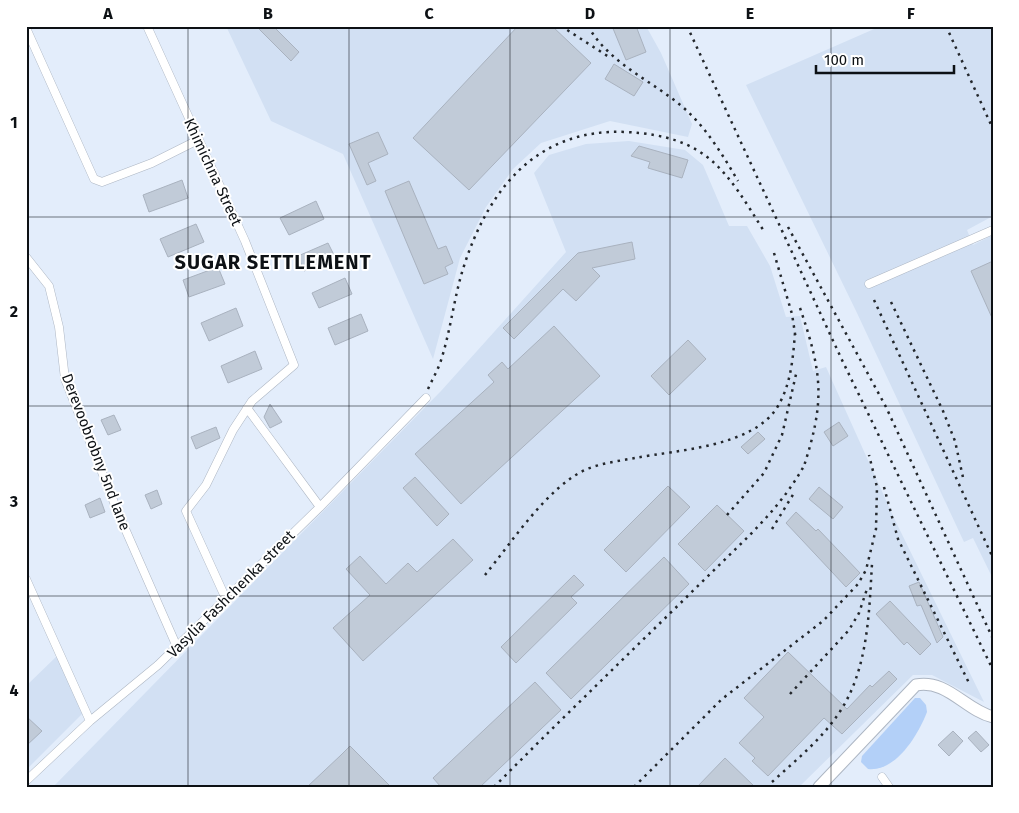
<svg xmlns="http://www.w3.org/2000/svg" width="1019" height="813" viewBox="0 0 1019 813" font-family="'Fira Sans',sans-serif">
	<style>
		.built { fill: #d2e0f3 }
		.green { fill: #b3d0f8 }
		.building { fill: #c1cbd8; stroke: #a9b2bf }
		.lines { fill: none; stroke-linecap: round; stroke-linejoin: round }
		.minor-casing { stroke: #adb6c3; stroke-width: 9 }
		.secondary-casing { stroke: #adb6c3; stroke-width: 13 }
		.minor { stroke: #fff; stroke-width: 8 }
		.secondary { stroke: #fff; stroke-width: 11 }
		.rail { stroke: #23272c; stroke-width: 2.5; stroke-dasharray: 2.5 5; stroke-linecap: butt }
		.grid { fill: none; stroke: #0d1115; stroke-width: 1; stroke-opacity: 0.55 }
		.labels { text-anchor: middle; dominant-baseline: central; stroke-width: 4; stroke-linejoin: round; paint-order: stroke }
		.street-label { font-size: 15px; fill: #0d1115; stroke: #fff }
		.district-label { font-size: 20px; font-weight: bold; letter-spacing: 1px; fill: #0d1115; stroke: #fff }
		.neatline { fill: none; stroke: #0d1115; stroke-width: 2 }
		.grid-label { font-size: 16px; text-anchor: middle; font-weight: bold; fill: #0d1115 }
	</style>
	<rect width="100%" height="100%" fill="#e3edfb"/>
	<path class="built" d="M226 26H646L661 53 692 124 688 137 610 121 541 143 513 169 486 207 460 258 433 359 343 154 271 121Z
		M881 26H993V216L967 230 973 245 993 235V579L973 538 964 542 857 313 746 85Z
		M629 141 685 150 703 165 729 226H747L770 266 786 317 800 316 813 371 826 367 894 518 984 702 932 675H913L799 787H53L441 391 566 252 534 173 549 155 586 144Z
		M58 655 83 713 26 770V686Z"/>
	<path class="green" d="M915 698H920L926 705 927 712C918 735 896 772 868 769L861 762 862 756Z"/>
	<path class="building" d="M256 26H273L299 52 291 61Z
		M518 26H552L591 63 469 190 413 138Z
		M612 26H636L646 52 626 60Z
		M614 64 643 82 634 96 605 79Z
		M378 132 388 154 368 163 376 181 367 185 349 144Z
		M639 146 688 160 682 178 648 168 650 162 631 156Z
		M182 180 188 198 149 212 143 195Z
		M409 181 438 249 446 246 453 263 445 267 448 274 424 284 385 191Z
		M316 201 324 219 289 235 280 218Z
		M196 224 204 242 168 257 160 239Z
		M632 242 635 259 592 268 600 276 576 301 563 289 514 339 503 328 578 253Z
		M328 243 335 257 304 271 298 256Z
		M993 261V320L971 271Z
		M218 267 225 284 189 297 183 280Z
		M345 278 352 294 319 308 312 293Z
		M236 308 243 326 209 341 201 323Z
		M361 314 368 331 335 345 328 328Z
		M554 326 600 376 461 504 415 454 494 382 488 375 502 362 508 369Z
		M688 340 706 359 669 395 651 376Z
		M255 351 262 369 228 383 221 366Z
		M270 404 282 422 270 428 264 417Z
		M114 415 121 430 108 435 101 420Z
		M839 422 848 436 833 446 824 432Z
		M216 427 220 438 196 449 191 437Z
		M758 432 765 439 748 454 741 447Z
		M415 477 449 514 437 526 403 488Z
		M668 486 690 507 626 572 604 550Z
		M819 487 843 507 833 519 809 499Z
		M157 490 162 504 151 509 145 495Z
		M100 498 105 512 90 518 85 505Z
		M717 505 744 531 705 571 678 544Z
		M796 512 816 531 818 529 860 573 846 587 786 523Z
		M453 539 473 560 363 661 333 628 370 595 346 569 360 556 386 584 408 563 417 572Z
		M664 557 689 584 571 699 546 673Z
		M574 575 584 585 571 597 577 603 516 663 501 647Z
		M919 582 943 637 937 643 921 605 917 606 909 586Z
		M890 601 931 644 920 655 907 642 904 645 876 614Z
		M788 652 847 709 870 685 872 687 889 671 897 679 842 734 824 718 768 776 752 761 755 758 739 743 764 717 744 698Z
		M535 682 561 710 480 787H441L433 778Z
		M26 716 42 731 26 746Z
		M953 731 963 741 949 756 938 745Z
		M976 731 989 745 981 752 968 738Z
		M350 746 391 787H307L341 755Z
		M725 758 755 787H697Z"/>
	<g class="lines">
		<g class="minor-casing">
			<path id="minor" d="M147 26 245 241 294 365 252 401 233 430 206 485 186 511 226 599
				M26 28 94 179 102 182 152 163 198 140
				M26 257 49 286 59 327 65 379 119 515 177 647
				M869 284 993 230
				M247 408 320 507
				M26 579 90 721
				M882 777 889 787
				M26 781 90 721 158 665 320 507 426 398"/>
		</g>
		<g class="secondary-casing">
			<path id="secondary" d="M819 787 916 685C947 679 965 710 993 717"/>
		</g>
		<use href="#minor" class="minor"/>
		<use href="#secondary" class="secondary"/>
		<path class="rail" d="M561 26 609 57
			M588 26C610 65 654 81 686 110 707 129 724 157 738 181
			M687 26 842 360 993 670
			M946 26 993 129
			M788 227 886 407 993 639
			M774 253 792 314 796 340
			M874 300 993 558
			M891 302 943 411 955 441 964 482
			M800 308C823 375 825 402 803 469
			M428 389C433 378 439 368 442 357 451 328 454 298 463 269 488 189 537 128 626 132 707 136 726 170 765 233
			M884 487 898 539 969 683
			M727 515 764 473 782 435 797 370
			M772 529 794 493
			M485 575C512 542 548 486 587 469 602 463 619 461 635 458 677 450 754 447 778 406 791 384 793 358 795 333
			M790 694 849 630 859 613 867 589
			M772 782C796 760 821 740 839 713 868 670 869 614 872 564
			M494 787C564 716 635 648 706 578 742 542 780 510 805 464
			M634 787 722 699 823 621 858 584 866 570 876 529 877 487 869 455"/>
	</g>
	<path class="grid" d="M188 26V787M349 26V787M510 26V787M670 26V787M831 26V787M26 217H993M26 406H993M26 596H993"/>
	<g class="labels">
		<g class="street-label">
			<text transform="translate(213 172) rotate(65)">Khimichna Street</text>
			<text transform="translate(96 452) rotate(69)">Derevoobrobny 5nd lane</text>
			<text transform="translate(231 594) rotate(-45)">Vasylia Fashchenka street</text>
		</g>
		<g class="district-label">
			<text x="273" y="262">SUGAR SETTLEMENT</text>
		</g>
	</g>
	<rect width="1019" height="813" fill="none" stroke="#ffffff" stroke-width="55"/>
	<path d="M816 65v8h138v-8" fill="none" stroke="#0d1115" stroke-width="2.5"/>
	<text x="824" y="65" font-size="15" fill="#0d1115" stroke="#ffffff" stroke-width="4" paint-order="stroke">100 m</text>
	<rect x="28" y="28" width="964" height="758" class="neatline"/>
	<g class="grid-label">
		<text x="108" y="19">A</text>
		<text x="268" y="19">B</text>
		<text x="429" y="19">C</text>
		<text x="590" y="19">D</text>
		<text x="750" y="19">E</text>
		<text x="911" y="19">F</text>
		<text x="14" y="128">1</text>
		<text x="14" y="317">2</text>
		<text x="14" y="507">3</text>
		<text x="14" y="696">4</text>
	</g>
</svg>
